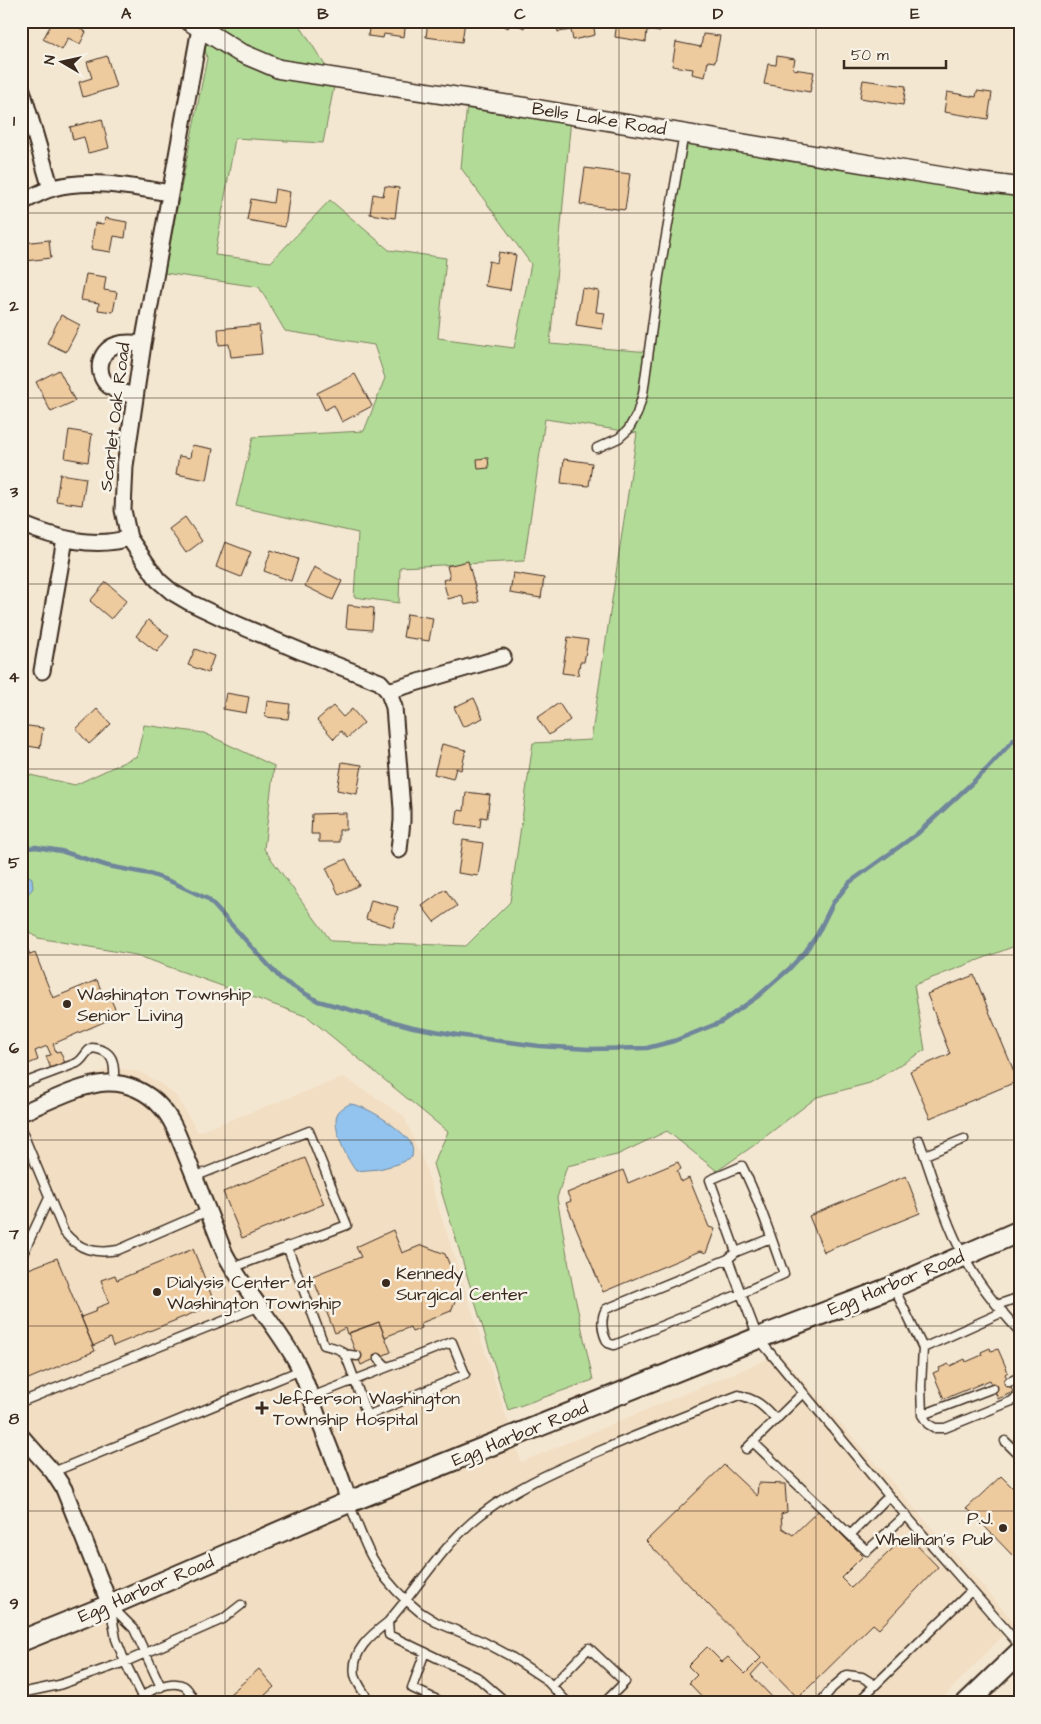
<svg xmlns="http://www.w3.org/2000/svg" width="1041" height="1724" viewBox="0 0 1041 1724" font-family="'Architects Daughter',sans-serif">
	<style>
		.built { fill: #f2dec3 }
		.green { fill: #b3db98; stroke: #77825b }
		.water { fill: #93c4ef; stroke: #70869b }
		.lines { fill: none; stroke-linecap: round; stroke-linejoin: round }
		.stream { stroke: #70869b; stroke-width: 4.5 }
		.building { fill: #eeca9f; stroke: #3b2a1e }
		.service-casing { stroke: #3b2a1e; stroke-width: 11 }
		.minor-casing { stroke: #3b2a1e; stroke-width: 19 }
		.tertiary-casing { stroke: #3b2a1e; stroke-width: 21 }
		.secondary-casing { stroke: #3b2a1e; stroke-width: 24 }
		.service { stroke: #f7f3e8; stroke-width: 8 }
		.minor { stroke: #f7f3e8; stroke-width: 15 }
		.tertiary { stroke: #f7f3e8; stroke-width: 18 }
		.secondary { stroke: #f7f3e8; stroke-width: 20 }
		.grid { fill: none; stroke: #3b2a1e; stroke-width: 1; stroke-opacity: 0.55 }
		.poi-dot { fill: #3b2a1e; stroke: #f7f3e8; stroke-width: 2 }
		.labels { text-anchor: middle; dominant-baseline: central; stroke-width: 5; stroke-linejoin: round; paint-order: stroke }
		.street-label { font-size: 18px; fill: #3b2a1e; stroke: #f7f3e8 }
		.poi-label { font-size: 18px; fill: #3b2a1e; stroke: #f7f3e8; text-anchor: start }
		.neatline { fill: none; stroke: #3b2a1e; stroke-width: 2 }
		.grid-label { font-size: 16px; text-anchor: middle; font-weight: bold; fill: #3b2a1e }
	</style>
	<rect width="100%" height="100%" fill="#f4e7d2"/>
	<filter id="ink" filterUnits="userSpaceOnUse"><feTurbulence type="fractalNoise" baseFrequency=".02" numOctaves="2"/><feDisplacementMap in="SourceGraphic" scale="10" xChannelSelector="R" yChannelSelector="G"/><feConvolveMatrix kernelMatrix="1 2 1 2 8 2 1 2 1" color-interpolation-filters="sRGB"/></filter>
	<g filter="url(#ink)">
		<path class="built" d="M112 1067 140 1072 161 1084 177 1097 198 1132 344 1077 404 1116 424 1163 521 1462 780 1354 1015 1623 938 1703H21V1105Z"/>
		<path class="green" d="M198 21H297L335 81 323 143 235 138 215 255 271 262 330 200 389 250 446 258 438 338 514 348 531 264 461 168 467 104 571 118 550 344 650 352 683 135 1020 185V944L914 985 925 1050 870 1083 817 1097 753 1146 717 1171 667 1131 617 1155 567 1166 557 1198 572 1283 593 1380 508 1410 433 1164 448 1132 308 1017 136 955 38 938 21 927V773L75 785 137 756 144 725 204 733 274 766 264 849 331 941 466 946 510 902 533 743 591 740 637 433 545 419 524 561 400 567 399 603 354 597 358 533 236 506 253 437 364 431 385 378 374 345 285 331 259 287 164 273 207 58Z"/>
		<path class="water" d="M21 871 32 878 33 888 28 894 21 897Z
			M349 1104C365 1104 400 1128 410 1142 413 1147 413 1151 412 1157L398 1164 379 1169 356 1171C347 1160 332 1128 337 1115 339 1109 345 1107 349 1104Z"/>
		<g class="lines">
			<path class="stream" d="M21 849 36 847 61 851 108 866 150 874 172 882 208 899 282 980 318 1001 413 1027 457 1035 539 1046 589 1049 647 1048 674 1041 721 1022 757 997 789 969 805 952 817 935 833 903 850 882 917 834 986 770 1020 733"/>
		</g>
		<path class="building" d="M53 21H67L86 32 80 44 68 38 62 50 43 39Z
			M370 21H406L404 37 384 34 383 38 368 36Z
			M428 21H465L462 42 426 37Z
			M495 21H527L524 28 512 22 508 28Z
			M556 21H593L595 35 573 40 571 30 558 32Z
			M617 21H662L660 32 647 30 646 42 615 37Z
			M703 34 720 36 715 62 708 61 705 77 692 74 693 69 672 66 676 42 701 47Z
			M107 56 116 87 83 97 79 82 92 78 87 62Z
			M777 56 795 59 793 69 814 72 810 92 764 84 768 64 776 65Z
			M863 80 906 86 903 105 860 98Z
			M977 91 992 93 988 119 944 112 947 92 976 97Z
			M102 119 109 148 88 153 84 137 73 140 70 127Z
			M585 168 630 174 625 210 580 204Z
			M385 186 399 188 395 218 370 214 373 194 383 196Z
			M275 189 290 192 285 227 247 220 251 199 273 203Z
			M105 218 127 222 125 238 114 236 111 252 91 249 95 223 104 224Z
			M49 240 51 258 25 261 23 243Z
			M499 252 516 255 510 290 485 286 489 261 497 263Z
			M86 274 106 277 104 290 117 292 113 312 98 310 99 303 81 300Z
			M582 288 599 291 596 312 605 313 602 329 576 325Z
			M61 315 80 325 66 352 47 343Z
			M259 325 262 354 231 357 229 344 219 345 218 329Z
			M59 370 75 401 51 412 36 382Z
			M355 374 372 406 342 422 334 405 325 410 317 393Z
			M69 430 92 434 88 462 65 458Z
			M192 445 213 449 207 480 176 474 179 456 190 458Z
			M488 458 489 468 478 469 477 459Z
			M564 459 592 463 589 486 561 483Z
			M60 474 86 478 82 505 56 501Z
			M185 517 202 541 186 553 169 529Z
			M225 542 251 552 241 577 216 567Z
			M271 550 298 559 291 581 264 571Z
			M468 561 479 602 465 605 462 595 448 599 443 580 450 578 447 566Z
			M314 567 342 581 333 600 305 586Z
			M513 573 544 578 541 598 510 593Z
			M106 582 127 600 111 619 90 601Z
			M348 605 374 608 372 630 346 628Z
			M407 614 433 618 429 641 403 637Z
			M148 620 169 636 157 652 136 636Z
			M568 637 588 640 584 662H580L578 675 562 673Z
			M195 649 214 656 208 673 188 665Z
			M226 693 249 697 246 713 223 709Z
			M474 698 483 718 463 727 454 707Z
			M267 701 290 704 288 719 265 717Z
			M559 703 570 720 549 735 537 718Z
			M333 706 343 717 352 709 364 723 347 738 341 731 334 739 317 720Z
			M97 709 111 724 89 744 76 729Z
			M21 725 43 728 40 748 21 745Z
			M442 744 466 750 461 770 456 768 453 779 434 774Z
			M342 762 362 765 357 794 337 790Z
			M466 792 490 795 487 818 481 817 480 827 456 824 458 810 464 811Z
			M346 813V830H339V842H319V834H311L312 814Z
			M463 840 483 843 478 876 458 873Z
			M346 859 359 885 339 895 326 868Z
			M445 889 457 906 434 922 422 906Z
			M371 900 398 907 393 927 366 919Z
			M28 950 30 955 35 953 53 998 97 980 103 995 108 993 116 1011 111 1013 113 1018 53 1044 56 1052 60 1051 65 1063 51 1069 46 1056 51 1055 47 1046 35 1051 38 1060 21 1067V953Z
			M974 975 1018 1081 930 1118 910 1071 950 1054 927 994Z
			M305 1158 324 1204 242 1238 223 1192Z
			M678 1162 681 1169 677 1171 681 1182 689 1178 709 1227 715 1229 706 1253 700 1251 603 1292 566 1203 571 1201 567 1193 623 1170 628 1183Z
			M906 1176 920 1213 824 1252 809 1216Z
			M393 1230 402 1253 422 1245 445 1254 460 1289 451 1311 421 1323 422 1328 412 1332 410 1327 385 1337 379 1322 347 1334 345 1328 335 1333 312 1276 361 1257 356 1247Z
			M193 1249 215 1304 113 1346 110 1338 93 1346 81 1317 97 1311 96 1308 109 1303 101 1280 115 1275 117 1280Z
			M57 1258 95 1351 21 1382V1272Z
			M379 1322 391 1352 361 1365 348 1333Z
			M990 1348 991 1351 998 1349 1008 1372 1005 1374 1013 1392 998 1399 990 1380 944 1399 933 1373 940 1370 939 1368 949 1364 950 1366 965 1359 966 1362 982 1355 981 1352Z
			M724 1465 757 1496 758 1483 785 1484 787 1512 781 1514 782 1528 793 1535 818 1511 863 1556 841 1578 851 1588 907 1535 938 1567 879 1629 873 1624 798 1698 763 1662 751 1675 772 1697 768 1703H708L689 1683 697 1675 688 1666 707 1647 722 1662 728 1657 745 1674 761 1658 646 1541Z
			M1001 1476 1018 1493 1020 1492V1547L1012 1555 967 1508Z
			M259 1669 274 1687 264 1696 269 1703H227L224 1699Z"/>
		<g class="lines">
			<g class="service-casing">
				<path id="service" d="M597 448 619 438 628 430 637 414 643 394 659 276 684 133
					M21 1084 77 1063C84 1059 85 1052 92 1048 114 1050 115 1063 114 1083
					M21 1129 64 1232C79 1250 95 1254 118 1250L208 1211
					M919 1140C933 1178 944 1219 963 1255 977 1283 999 1309 1020 1332
					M925 1155 964 1139
					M194 1177 309 1131 347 1225 232 1268
					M287 1246 324 1345C331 1347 338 1348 343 1352 348 1357 363 1405 367 1416L465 1374 452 1342C405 1360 358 1379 311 1397
					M736 1252 710 1180 742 1166C759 1200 771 1237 784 1274L742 1293 614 1345 608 1343C602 1333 600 1319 606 1309L728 1259 736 1252 771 1238
					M21 1258 49 1198
					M728 1259 758 1338 889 1496 1020 1646
					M894 1288 923 1348 921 1386 922 1415 928 1424 935 1428H945L1012 1401 1020 1394
					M997 1305 1020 1297
					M923 1348 1003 1312
					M344 1354 357 1356
					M378 1358 387 1367
					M1009 1382 1020 1377
					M21 1402 258 1307
					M922 1415 993 1388
					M1005 1441 1020 1456
					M753 1442 850 1535 889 1496
					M746 1449 803 1393
					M53 1472 301 1370
					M349 1502C364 1543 373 1570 406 1600 427 1573 446 1545 472 1522 509 1490 553 1471 597 1452 644 1432 691 1413 739 1395 757 1400 763 1405 776 1420
					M850 1535 867 1551 906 1515
					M110 1605 116 1639 125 1662 142 1697
					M112 1607 134 1629 161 1687
					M425 1652 412 1688 444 1703
					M552 1686 589 1648 625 1682 604 1703
					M21 1693 59 1685 125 1662 223 1619 241 1605
					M138 1703C144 1691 171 1679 184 1686 190 1690 192 1697 195 1703
					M370 1703C366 1695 357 1684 355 1675 351 1651 371 1635 388 1622
					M507 1703 477 1677 389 1635 388 1622 406 1600 420 1612 436 1622 484 1642 510 1656 545 1679 568 1703
					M820 1703 832 1688 847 1675 862 1677 875 1685
					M857 1703 971 1591"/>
			</g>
			<g class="minor-casing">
				<path id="minor" d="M200 28 143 344 125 466 123 510 129 538 158 580 172 592 189 602 227 620 305 653 380 682 388 691 394 707 402 809V821L399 850
					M22 90 51 189
					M21 203C32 197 42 191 53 188 91 178 132 187 170 193
					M135 396C126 394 117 392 109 386 95 375 98 351 116 345 125 342 134 343 143 344
					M21 524C55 538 93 549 129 538
					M42 671 65 539
					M388 691 503 657
					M21 1113C46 1103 81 1084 107 1083 127 1082 148 1092 161 1107 174 1121 180 1141 187 1158 200 1190 212 1222 225 1254 244 1290 272 1320 293 1356 304 1373 309 1393 316 1412 327 1443 340 1471 349 1502
					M21 1436 53 1472 64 1489 110 1605"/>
			</g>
			<g class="tertiary-casing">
				<path id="tertiary" d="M189 21 239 52 279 69 524 107 970 181 1020 187"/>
			</g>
			<g class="secondary-casing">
				<path id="secondary" d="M21 1641 110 1605 349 1502 758 1338 890 1288 1020 1231
					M967 1703 1020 1652"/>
			</g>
			<use href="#service" class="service"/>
			<use href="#minor" class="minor"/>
			<use href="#tertiary" class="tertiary"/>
			<use href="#secondary" class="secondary"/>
		</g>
	</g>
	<path class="grid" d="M225 21V1703M422 21V1703M619 21V1703M816 21V1703M21 213H1020M21 398H1020M21 584H1020M21 769H1020M21 955H1020M21 1140H1020M21 1326H1020M21 1511H1020"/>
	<g class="poi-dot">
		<circle cx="67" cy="1004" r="5"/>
		<circle cx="386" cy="1283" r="5"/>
		<circle cx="157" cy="1292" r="5"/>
		<path d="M259.5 1400.5h5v5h5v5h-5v5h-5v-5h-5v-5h5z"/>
		<circle cx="1003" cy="1528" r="5"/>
	</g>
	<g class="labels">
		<g class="street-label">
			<text transform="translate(599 119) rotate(9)">Bells Lake Road</text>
			<text transform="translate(115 417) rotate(-83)">Scarlet Oak Road</text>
			<text transform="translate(896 1283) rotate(-22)">Egg Harbor Road</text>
			<text transform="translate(520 1434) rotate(-22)">Egg Harbor Road</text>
			<text transform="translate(146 1589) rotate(-23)">Egg Harbor Road</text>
		</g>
		<g class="poi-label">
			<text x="77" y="994">Washington Township<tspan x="77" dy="21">Senior Living</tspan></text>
			<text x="396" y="1273">Kennedy<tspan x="396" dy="21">Surgical Center</tspan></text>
			<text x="167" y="1282">Dialysis Center at<tspan x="167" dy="21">Washington Township</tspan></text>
			<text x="273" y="1398">Jefferson Washington<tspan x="273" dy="21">Township Hospital</tspan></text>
			<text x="993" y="1518" text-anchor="end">P.J.<tspan x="993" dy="21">Whelihan's Pub</tspan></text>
		</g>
	</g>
	<rect width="1041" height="1724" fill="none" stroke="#f7f3e8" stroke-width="55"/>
	<g transform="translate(62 62) rotate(279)" stroke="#f7f3e8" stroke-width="4" paint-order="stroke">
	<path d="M0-4L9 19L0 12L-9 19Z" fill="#3b2a1e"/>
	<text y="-8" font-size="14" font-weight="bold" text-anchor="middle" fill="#3b2a1e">N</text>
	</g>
	<path d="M844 60v8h102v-8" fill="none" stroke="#3b2a1e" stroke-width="2.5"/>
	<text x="851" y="60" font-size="15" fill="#3b2a1e" stroke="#f7f3e8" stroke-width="4" paint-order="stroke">50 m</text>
	<rect x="28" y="28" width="986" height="1668" class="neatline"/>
	<g class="grid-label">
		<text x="126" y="19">A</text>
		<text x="323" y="19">B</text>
		<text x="520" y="19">C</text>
		<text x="718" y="19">D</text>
		<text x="915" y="19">E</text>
		<text x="14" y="126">1</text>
		<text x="14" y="311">2</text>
		<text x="14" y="497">3</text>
		<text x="14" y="682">4</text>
		<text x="14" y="868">5</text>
		<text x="14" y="1053">6</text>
		<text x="14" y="1239">7</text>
		<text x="14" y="1424">8</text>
		<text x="14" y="1609">9</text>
	</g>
</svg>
